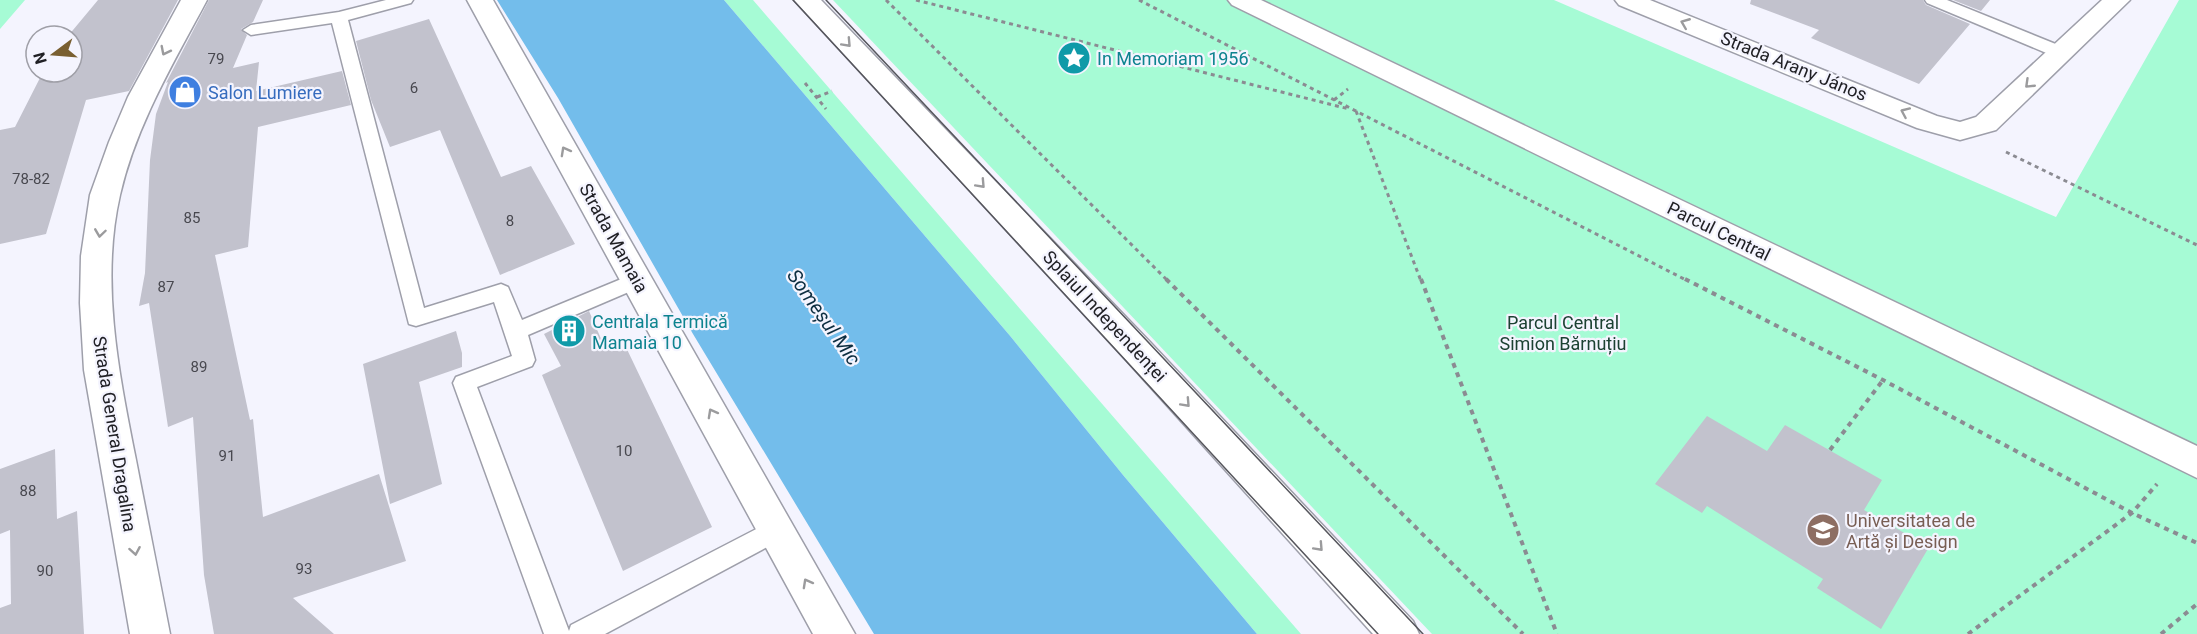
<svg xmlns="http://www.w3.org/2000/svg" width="2197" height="634" viewBox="0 0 2197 634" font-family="Roboto,sans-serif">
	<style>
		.green { fill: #a6fbd5 }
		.water { fill: #73bdeb }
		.building { fill: #c2c2cd }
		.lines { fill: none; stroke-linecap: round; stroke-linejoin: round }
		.lane-casing { stroke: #9e9faa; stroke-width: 3 }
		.street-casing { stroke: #9e9faa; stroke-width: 3 }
		.secondary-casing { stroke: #9e9faa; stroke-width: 3 }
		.path-far1 { stroke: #8b8b92; stroke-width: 3; stroke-dasharray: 4 4; stroke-linecap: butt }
		.path { stroke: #8b8b92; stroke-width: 4; stroke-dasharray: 5 5; stroke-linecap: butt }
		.lane { fill: #fff; fill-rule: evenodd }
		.street { fill: #fff; fill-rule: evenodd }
		.secondary { fill: #fff; fill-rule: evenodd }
		.tram { stroke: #56565d; stroke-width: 1.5 }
		.oneway { stroke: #9b9b9d }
		.labels { text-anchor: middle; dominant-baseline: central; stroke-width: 4.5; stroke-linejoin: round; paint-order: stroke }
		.number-label { font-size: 15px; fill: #48484f }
		.culture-label { font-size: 18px; fill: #0d838f; stroke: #f4f4fe; text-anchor: start }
		.street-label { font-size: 18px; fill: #202025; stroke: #f4f4fe }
		.shop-label { font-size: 18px; fill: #366cbe; stroke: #f4f4fe; text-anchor: start }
		.park-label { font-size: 18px; fill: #1b4132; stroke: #f4f4fe }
		.education-label { font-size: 18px; fill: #785e54; stroke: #f4f4fe; text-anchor: start }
		.water-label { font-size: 20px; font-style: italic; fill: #0d2e41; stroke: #f4f4fe }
	</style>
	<rect width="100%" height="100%" fill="#f4f4fe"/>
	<path class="green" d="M0 0H25L0 29Z
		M724 0H753L1301 634H1257L1123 475 1011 337Z
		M833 0H1554L2056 217 2179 0H2197V634H1432Z"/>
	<path class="water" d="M497 0H724L1011 337 1123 475 1257 634H874L693 334 558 98Z"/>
	<path class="building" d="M98 0H178L129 91 86 100 46 234 0 244V130L15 127 43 72H72V36H68Z
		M209 0H263L253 22 241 29 247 35 233 68 259 62 256 91 342 71 351 105 258 127 248 247 215 255 250 420 253 419 263 517 379 474 406 561 293 598 334 634H214L204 575 193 417 168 427 149 303 139 306 145 273 150 160 156 114 168 82 166 83Z
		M1751 0H1923L1926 5 1970 24 1919 84 1811 38 1819 30 1750 4Z
		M1953 0H1990L1981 11Z
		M429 19 501 177 531 166 575 244 500 275 440 130 390 147 371 100 356 41Z
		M589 311 605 348 623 341 712 527 623 571 542 375 561 366 544 334Z
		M456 331 462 353V367L419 382 442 484 390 504 363 364Z
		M1707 416 1767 451 1785 425 1882 480 1864 510 1929 547 1881 629 1817 588 1823 579 1707 506 1702 513 1655 484Z
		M55 449 57 519 77 511 84 634H0V608L11 604 10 530 0 534V469Z"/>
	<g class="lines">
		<g class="lane-casing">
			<path id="lane" d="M386 0H413L411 3 348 20 424 308 501 284 508 287 522 320 631 275 638 272 645 275 648 280 645 285 528 335 535 360 532 366 477 387 569 631 571 625 768 523 777 519 786 523 789 530 786 537 605 634H544L453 383 456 377 512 356 494 302 416 326 409 324 332 23 251 35 243 30 251 25 339 12Z
				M1925 0H1947L2068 49 2070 53 2068 57H2056L1927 3Z"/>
		</g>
		<g class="street-casing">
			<path id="street" d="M467 0H493L855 634H813Z
				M1228 0H1261L2197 446V478L1232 5Z
				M1615 0H1650L1937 116 1960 122 1976 117 2102 0H2130L1996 130 1960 140 1917 128 1619 5Z"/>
		</g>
		<g class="secondary-casing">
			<path id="secondary" d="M181 0H207C174 62 136 125 120 195 100 282 119 374 136 460 147 518 159 576 170 634H130L84 370 80 303 81 256 90 195 109 142 128 97Z
				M794 0H821L1150 342 1413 621 1419 634H1373L1126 360Z"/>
		</g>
		<path class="path-far1" d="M886 0 1168 281
			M916 0 1349 109
			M1139 0 1688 281
			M805 83 826 109
			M817 97 832 91
			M1334 100 1348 89
			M1356 111 1421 281
			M2006 152 2197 245"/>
		<path class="path" d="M1166 279 1523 634
			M1421 279 1557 634
			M1685 279 1883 380 2132 513 2197 543
			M1830 450 1883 380
			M1968 634 2132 513 2157 484
			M2161 634 2197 604"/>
		<use href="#lane" class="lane"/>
		<use href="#street" class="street"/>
		<use href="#secondary" class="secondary"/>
		<path class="tram" d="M793 0 1378 634
			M826 0 1423 634"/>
	</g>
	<defs><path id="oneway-chevron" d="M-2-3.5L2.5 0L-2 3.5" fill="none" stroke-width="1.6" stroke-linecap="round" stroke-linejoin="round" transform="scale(1.5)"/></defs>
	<g class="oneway">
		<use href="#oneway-chevron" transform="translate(1685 23) rotate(-158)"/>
		<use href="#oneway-chevron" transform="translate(847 43) rotate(47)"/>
		<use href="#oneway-chevron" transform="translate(165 51) rotate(117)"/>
		<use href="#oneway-chevron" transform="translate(2029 84) rotate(136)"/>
		<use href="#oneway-chevron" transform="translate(1905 112) rotate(-156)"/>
		<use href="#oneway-chevron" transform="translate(565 151) rotate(-119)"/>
		<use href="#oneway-chevron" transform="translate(981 184) rotate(47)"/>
		<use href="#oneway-chevron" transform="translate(100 233) rotate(98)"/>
		<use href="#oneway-chevron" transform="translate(1186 403) rotate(47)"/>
		<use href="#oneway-chevron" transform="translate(712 413) rotate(-119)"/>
		<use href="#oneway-chevron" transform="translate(1319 547) rotate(47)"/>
		<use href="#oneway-chevron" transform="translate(135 551) rotate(80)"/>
		<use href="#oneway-chevron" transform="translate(807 583) rotate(-119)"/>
	</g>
	<defs>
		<g id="sight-disc" transform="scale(1.725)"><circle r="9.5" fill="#0f9aa8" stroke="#f4f4fe"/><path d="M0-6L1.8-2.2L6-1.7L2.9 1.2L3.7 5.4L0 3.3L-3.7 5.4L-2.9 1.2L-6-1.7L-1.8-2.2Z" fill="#fff"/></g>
		<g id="shop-disc" transform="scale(1.725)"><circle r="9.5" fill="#3f7fe0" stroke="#f4f4fe"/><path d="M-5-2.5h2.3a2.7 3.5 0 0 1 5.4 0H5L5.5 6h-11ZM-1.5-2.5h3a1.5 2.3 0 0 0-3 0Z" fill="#fff"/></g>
		<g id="building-disc" transform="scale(1.725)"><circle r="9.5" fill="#0f9aa8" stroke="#f4f4fe"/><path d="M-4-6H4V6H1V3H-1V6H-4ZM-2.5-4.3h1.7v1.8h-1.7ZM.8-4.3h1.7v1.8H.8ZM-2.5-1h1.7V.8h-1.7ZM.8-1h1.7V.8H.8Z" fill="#fff"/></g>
		<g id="university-disc" transform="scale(1.725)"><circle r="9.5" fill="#8d6e63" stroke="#f4f4fe"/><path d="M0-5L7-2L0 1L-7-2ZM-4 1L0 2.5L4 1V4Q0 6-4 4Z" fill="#fff"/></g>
	</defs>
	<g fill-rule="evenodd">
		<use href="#sight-disc" x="1074" y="58"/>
		<use href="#shop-disc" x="185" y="92"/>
		<use href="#building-disc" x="569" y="331"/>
		<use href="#university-disc" x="1823" y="530"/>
	</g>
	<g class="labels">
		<g class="number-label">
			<text x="216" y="59">79</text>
			<text x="414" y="88">6</text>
			<text x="31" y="179">78-82</text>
			<text x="192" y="218">85</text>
			<text x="510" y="221">8</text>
			<text x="166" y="287">87</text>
			<text x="199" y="367">89</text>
			<text x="624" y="451">10</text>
			<text x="227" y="456">91</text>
			<text x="28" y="491">88</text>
			<text x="304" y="569">93</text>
			<text x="45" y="571">90</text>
		</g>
		<g class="culture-label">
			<text x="1097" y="58">In Memoriam 1956</text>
			<text x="592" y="321">Centrala Termică<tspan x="592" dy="21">Mamaia 10</tspan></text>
		</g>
		<g class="street-label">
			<text transform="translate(1794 66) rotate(22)">Strada Arany János</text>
			<text transform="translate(1719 231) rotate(26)">Parcul Central</text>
			<text transform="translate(614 238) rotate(61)">Strada Mamaia</text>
			<text transform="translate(1105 316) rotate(47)">Splaiul Independenței</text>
			<text transform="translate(115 434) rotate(81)">Strada General Dragalina</text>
		</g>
		<g class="shop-label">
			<text x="208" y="92">Salon Lumiere</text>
		</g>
		<g class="park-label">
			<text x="1563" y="322">Parcul Central<tspan x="1563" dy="21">Simion Bărnuțiu</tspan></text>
		</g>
		<g class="education-label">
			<text x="1846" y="520">Universitatea de<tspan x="1846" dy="21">Artă și Design</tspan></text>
		</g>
		<g class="water-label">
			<text transform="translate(824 317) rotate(55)">Someșul Mic</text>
		</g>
	</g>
	<g transform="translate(54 54) rotate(254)"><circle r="28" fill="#f4f4fe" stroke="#9f9fa7" stroke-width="1.5"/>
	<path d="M0-4.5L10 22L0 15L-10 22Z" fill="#795f31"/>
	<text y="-9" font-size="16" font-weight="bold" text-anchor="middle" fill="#202025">N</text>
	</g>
</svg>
